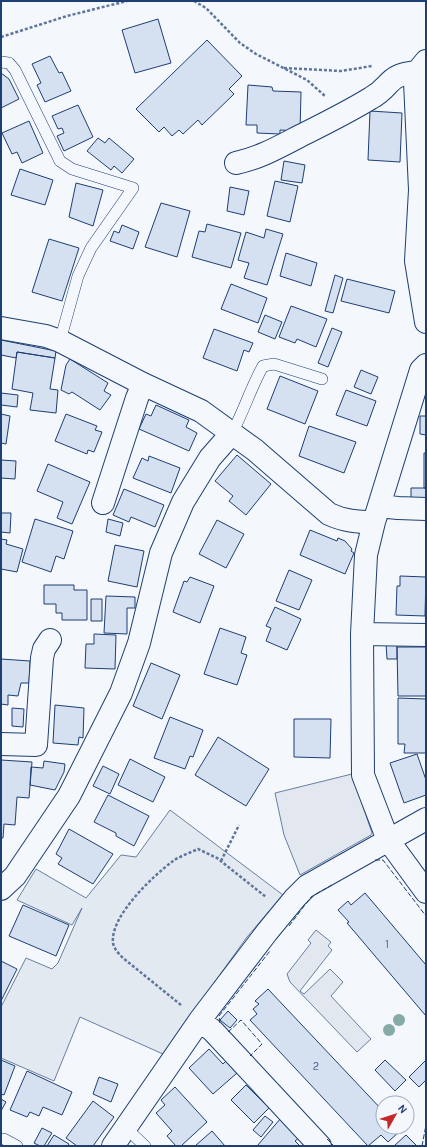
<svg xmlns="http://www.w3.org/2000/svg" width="427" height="1147" viewBox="0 0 427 1147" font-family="Karla,sans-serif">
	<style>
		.green { fill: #e3e9f0; stroke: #687fa3 }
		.parking { fill: #e3e8f0; stroke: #687fa3 }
		.building { fill: #d5e0f0; stroke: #1d3f73 }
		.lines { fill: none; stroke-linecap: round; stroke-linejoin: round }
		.service-casing { stroke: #1d3f73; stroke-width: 12 }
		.minor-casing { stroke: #1d3f73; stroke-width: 24 }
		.path { stroke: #5e769c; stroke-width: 2.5; stroke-dasharray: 3 2; stroke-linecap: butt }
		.service { stroke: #f4f7fb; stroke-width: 11 }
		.minor { stroke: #f4f7fb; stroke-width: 22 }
		.fence { stroke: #1d3f73; stroke-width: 1; stroke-dasharray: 5 2; stroke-linecap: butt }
		.tree { fill: #86aba6 }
		.labels { text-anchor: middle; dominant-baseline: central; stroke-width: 3; stroke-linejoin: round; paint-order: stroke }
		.number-label { font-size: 11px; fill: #4b6792 }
	</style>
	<rect width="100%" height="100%" fill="#f4f7fb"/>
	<path class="green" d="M170 810 283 895 247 937 163 1054 80 1017 54 1081 1 1058V1007L26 958 52 969 58 963 82 908 72 925 17 900 36 869 86 898 121 855 136 857Z"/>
	<path class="parking" d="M352 774 372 833 371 835 300 875 284 835 275 793Z
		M316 930 331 942 328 946 332 950 300 991 304 994 330 969 343 982 331 996 371 1039 357 1052 290 982 287 974 311 943 308 940Z"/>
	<path class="building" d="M158 19 171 63 135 73 122 30Z
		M207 40 242 76 229 89 234 94 202 125 198 120 183 134 179 130 172 136 164 127 159 132 136 109Z
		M50 56 59 73 62 72 71 91 45 102 37 85 41 83 32 64Z
		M1 73 9 79 19 99 1 108Z
		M248 85 272 87 273 91 301 92 300 131 280 130V134L257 133V125H246Z
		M78 105 93 137 64 151 57 136 64 133 62 128 58 129 52 116Z
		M370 111 402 113 400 162 368 160Z
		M29 121 43 153 22 163 17 152 12 154 2 133Z
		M98 138 105 143 109 138 134 159 122 173 114 166 111 170 87 151Z
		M284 161 305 165 302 183 281 180Z
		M20 169 53 180 45 205 11 195Z
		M275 181 298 186 290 222 267 216Z
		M76 183 103 190 93 226 69 217Z
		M230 187 249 191 244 215 227 211Z
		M161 203 190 211 177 257 145 247Z
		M207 224 241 233 231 268 192 257 199 231 205 232Z
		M122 225 139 232 133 249 110 241 114 231 119 233Z
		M266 229 283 234 267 285 244 278 249 263 238 260 246 232 264 238Z
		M49 239 79 248 62 301 32 292Z
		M286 253 317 263 311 286 280 276Z
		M335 275 343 278 333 313 325 311Z
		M347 279 395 291 389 313 341 301Z
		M231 284 267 298 258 323 221 309Z
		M291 306 327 319 316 347 297 339 295 343 279 337Z
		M265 315 282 322 275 339 258 332Z
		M332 328 342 332 328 367 318 363Z
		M214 329 253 343 249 352 244 350 237 371 203 358Z
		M1 340 56 351 55 358 17 352 16 358 1 355Z
		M17 352 55 358 50 389 58 390 56 413 30 410 33 393 12 389Z
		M70 359 108 383 104 391 111 395 100 410 72 392 69 394 61 390 66 365Z
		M361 370 378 377 371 394 354 387Z
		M280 376 318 391 305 424 267 409Z
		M346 390 376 401 367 426 336 415Z
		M1 393 18 395 17 407 1 405Z
		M156 405 189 420 186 427 197 433 189 451 139 429 146 414 151 416Z
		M1 414 10 416 6 444 1 443Z
		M66 414 97 426 95 430 102 432 94 452 88 450 87 454 55 441Z
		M420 416H426V435L420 434Z
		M309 426 356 442 344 473 299 456Z
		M424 453H426V488H424Z
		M237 455 271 484 246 515 229 501 233 496 215 481Z
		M149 456 180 468 171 493 133 478 142 458 148 461Z
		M1 460 16 461 15 479 1 478Z
		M48 464 90 482 72 524 57 518 63 502 37 491Z
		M411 488H426V499H411Z
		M124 489 164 505 155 527 131 517 129 522 113 515Z
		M1 513H11L10 533 1 532Z
		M35 519 73 531 64 559 56 556 51 572 22 562Z
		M108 519 123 523 120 536 106 532Z
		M217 520 244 534 226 568 199 554Z
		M310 530 337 541 338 538 345 541 352 549 351 551 354 553 345 574 300 555Z
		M1 539 7 540 6 544 23 549 17 572 1 569Z
		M115 545 144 551 137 587 108 581Z
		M289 570 312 580 299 610 276 601Z
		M400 576 426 577 425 616 396 615 397 586H400Z
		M190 577 214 586 200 623 173 612 184 581 187 582Z
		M44 585H74V590H87V620H62V613H56V604H44Z
		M106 596 135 597V608H127V634L104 633Z
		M91 599H102V621H91Z
		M275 607 301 619 287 650 266 641 271 628 266 626Z
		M220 628 246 637 241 653 247 655 237 685 204 674Z
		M94 634 116 635 115 669 85 668 86 644H94Z
		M386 643H397V659H387Z
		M397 647H426V696H398Z
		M1 659 30 661 29 683H21L18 696 8 695V705L1 704Z
		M151 663 180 675 162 719 133 706Z
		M398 698 426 699V753H404L405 744H398Z
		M55 705 84 708 83 738 79 737 78 745 53 743Z
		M12 708 24 709 23 727 12 726Z
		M170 717 203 730 193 757 190 756 185 769 154 758Z
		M294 719H331L330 758 294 757Z
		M218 737 269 769 246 806 195 775Z
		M417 754 426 780V795L404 803 390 763Z
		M130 759 165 777 153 802 118 785Z
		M1 760 32 762 29 798 17 797 15 825 4 824 3 838H1Z
		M44 761 65 764 64 772 55 790 30 785 31 767 43 768Z
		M103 766 119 774 110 794 93 786Z
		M108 795 149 816 134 846 116 836V833L94 822Z
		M69 829 113 854 93 884 58 864 62 858 56 854Z
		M365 893 426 965V1016L347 923 349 922 338 910 348 901 351 905Z
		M23 905 69 925 56 956 9 936Z
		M1 961 17 969 1 1001Z
		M268 989 383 1111V1127H398L401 1130 388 1142 381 1135 368 1146 250 1020 257 1014 253 1009 259 1004 255 1001Z
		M228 1011 237 1020 230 1028 220 1020Z
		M209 1049 223 1064 226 1061 237 1073 213 1094 189 1068Z
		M1 1060 15 1066 4 1095 1 1094Z
		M385 1060 406 1080 395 1091 375 1070Z
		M426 1060V1080L419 1087 409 1077Z
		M27 1071 72 1092 62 1115 43 1107 39 1116 30 1112 27 1117 10 1110Z
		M99 1077 118 1084 111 1102 93 1094Z
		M246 1085 269 1108 254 1123 231 1100Z
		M175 1087 207 1122 181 1146H176L167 1136 172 1131 156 1113 165 1105 161 1100Z
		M1 1099 6 1102 1 1111Z
		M93 1101 114 1117 93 1146H77L66 1138Z
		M265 1116 273 1122 261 1137 253 1130Z
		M281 1118 299 1138 295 1141 300 1146H257Z
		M42 1128 52 1133 44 1146H40L34 1143Z
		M212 1131 225 1146H195Z
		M54 1135 69 1144 68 1146H47Z
		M406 1135 417 1146H394Z"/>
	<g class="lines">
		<g class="service-casing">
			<path id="service" d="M1 62 9 63 15 70 60 161 72 169 133 188 91 248 78 276 60 341
				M232 433C244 411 251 387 263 366L274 364 322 379
				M127 1129 145 1146
				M4 1139 17 1146"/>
		</g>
		<g class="minor-casing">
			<path id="minor" d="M426 61 417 72 415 82 420 190 416 261 426 322
				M236 163C263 157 282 145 306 133 328 122 350 111 371 98 393 86 385 75 417 72
				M1 328 46 336 60 341 143 384 201 411 255 450 329 514C344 521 357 522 374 522
				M426 365 421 370 374 522 366 555 362 634 363 775 388 840 426 892
				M103 503 137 398 143 384
				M379 506 398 508 426 509
				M362 634 426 635
				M1 744 36 745 42 658 44 649 50 640
				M1 889 15 876 69 796 121 693 139 643 161 553 183 502 210 458 232 433
				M200 1020 213 1031 320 1146
				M113 1146 200 1020 267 932 295 898 307 886 426 819"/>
		</g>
		<path class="path" d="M194 1 206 8 240 43 256 54 307 80 325 96
			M1 37 67 16 127 1
			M284 68 341 71 372 66
			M221 861 239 825
			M181 1005 123 958C119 954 114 949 113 943 110 916 153 876 173 861 180 856 190 853 198 849L217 858 266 897"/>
		<use href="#service" class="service"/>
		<use href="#minor" class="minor"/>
		<path class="fence" d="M375 860H383L426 916
			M289 926 311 897 332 885
			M220 1023 219 1016 270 951
			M228 1032 241 1020 262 1044 250 1056
			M327 1139 334 1146
			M422 1146 426 1125"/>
	</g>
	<g class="tree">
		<circle cx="399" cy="1020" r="6"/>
		<circle cx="389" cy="1030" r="6"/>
	</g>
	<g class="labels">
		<g class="number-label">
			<text x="387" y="944">1</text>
			<text x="316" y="1066">2</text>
		</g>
	</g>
	<rect width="427" height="1147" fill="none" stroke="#1d3f73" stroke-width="4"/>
	<g transform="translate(395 1115) rotate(51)"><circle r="19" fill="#f4f7fb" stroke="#9eadc5"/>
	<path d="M0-3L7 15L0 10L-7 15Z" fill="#c62828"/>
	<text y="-6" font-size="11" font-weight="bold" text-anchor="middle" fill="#1d3f73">N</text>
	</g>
</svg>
